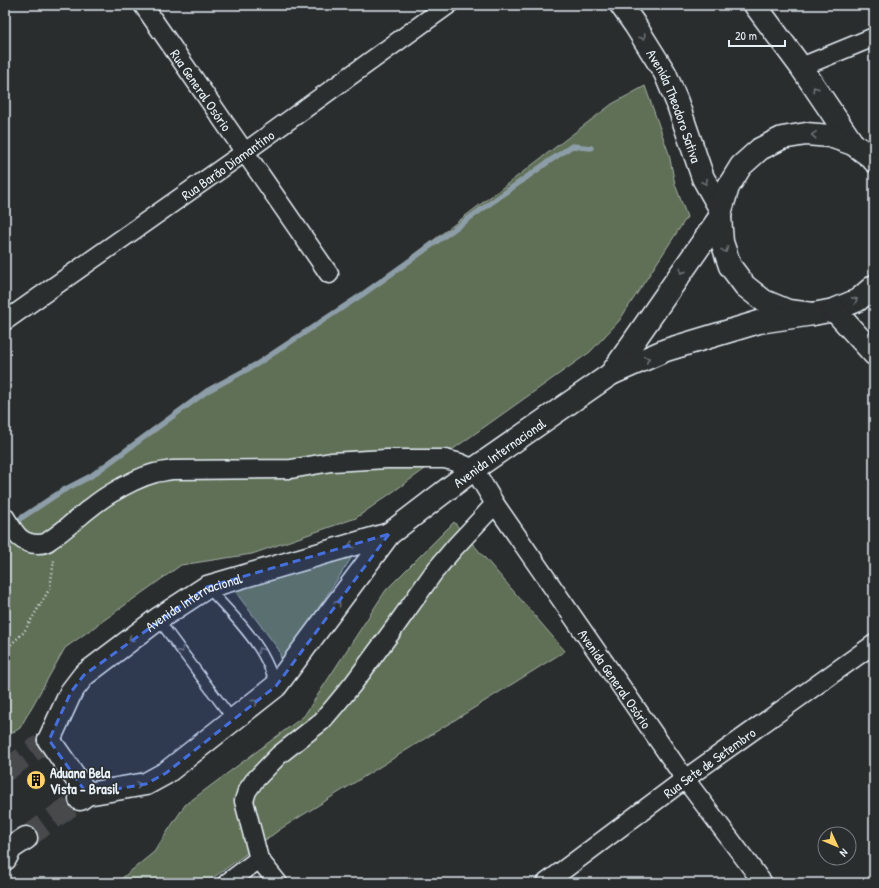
<svg xmlns="http://www.w3.org/2000/svg" width="879" height="888" viewBox="0 0 879 888" font-family="'Patrick Hand',sans-serif">
	<style>
		.green { fill: #616f57; stroke: #a4b0a8 }
		.lines { fill: none; stroke-linecap: round; stroke-linejoin: round }
		.stream { stroke: #8d9ea9; stroke-width: 5.5 }
		.primary-tunnel { stroke: #464a4c; stroke-width: 22; stroke-dasharray: 22 11; stroke-linecap: butt }
		.service-casing { stroke: #e8f1f8; stroke-width: 12 }
		.minor-casing { stroke: #e8f1f8; stroke-width: 21 }
		.tertiary-casing { stroke: #e8f1f8; stroke-width: 25 }
		.primary-casing { stroke: #e8f1f8; stroke-width: 25 }
		.path { stroke: #e8f1f8; stroke-width: 2.5; stroke-dasharray: 1 3; stroke-linecap: butt }
		.service { stroke: #2a2d2e; stroke-width: 9 }
		.minor { stroke: #2a2d2e; stroke-width: 18 }
		.tertiary { stroke: #2a2d2e; stroke-width: 22 }
		.primary { stroke: #2a2d2e; stroke-width: 22 }
		.oneway { stroke: #6c7275 }
		.marked { fill: #466fde; fill-opacity: 0.2; stroke: #466fde; stroke-width: 3; stroke-dasharray: 8 5; stroke-linejoin: round }
		.labels { text-anchor: middle; dominant-baseline: central; stroke-width: 3; stroke-linejoin: round; paint-order: stroke }
		.street-label { font-size: 14px; fill: #e8f1f8; stroke: #2a2d2e }
		.poi-label { font-size: 14px; font-weight: bold; fill: #e8f1f8; stroke: #2a2d2e; text-anchor: start }
	</style>
	<rect width="100%" height="100%" fill="#2a2d2e"/>
	<filter id="ink" filterUnits="userSpaceOnUse"><feTurbulence type="fractalNoise" baseFrequency=".025" numOctaves="2"/><feDisplacementMap in="SourceGraphic" scale="8" xChannelSelector="R" yChannelSelector="G"/><feConvolveMatrix kernelMatrix="1 2 1 2 8 2 1 2 1" color-interpolation-filters="sRGB"/></filter>
	<g filter="url(#ink)">
		<path class="green" d="M645 86 669 154 675 184 687 217 619 321 590 352 356 518 252 554 181 565 65 648 20 728 5 738V529L62 491 91 476 207 391 257 364 363 294 612 104Z
			M454 522 565 651 282 828 206 883H116L154 852 185 805 304 716 386 590Z
			M352 557 282 664 279 650 237 594 230 587Z"/>
		<g class="lines">
			<path class="stream" d="M12 524 62 491 91 476 207 391 257 364 363 294 548 162 572 146 591 148"/>
			<path class="primary-tunnel" d="M5 771 41 745
				M26 838 80 799"/>
			<g class="service-casing">
				<path id="service" d="M208 588C226 608 246 627 260 650 267 661 271 672 276 684
					M158 619 233 720"/>
			</g>
			<g class="minor-casing">
				<g id="minor">
					<path id="s1" d="M143 5 329 274"/>
					<path d="M801 67 874 37"/>
					<path id="s2" d="M5 321 245 152 448 5"/>
					<path id="s3" d="M5 517C14 531 19 544 38 544 42 544 47 543 50 540 71 526 88 507 110 494 123 486 140 477 155 473 160 472 167 471 172 470L291 469 331 462 387 459H445L460 463 474 469 495 504 685 779 763 883"/>
					<path d="M227 883 259 859"/>
					<path d="M278 883 259 859 244 801 247 791 254 781 279 755 322 721 334 707 353 684 395 627 434 572 455 547 495 504"/>
					<path id="s4" d="M546 883 685 779 874 644"/>
				</g>
			</g>
			<g class="tertiary-casing">
				<g id="tertiary">
					<path id="s5" d="M621 5 635 25 665 73 677 102 703 178 721 210"/>
					<path d="M755 5 801 67 853 144"/>
				</g>
			</g>
			<g class="primary-casing">
				<g id="primary">
					<path d="M874 161 871 157 853 144 830 136 806 134 782 138 760 149 741 166 728 187 721 210 720 217 722 242 730 266 745 286 764 301 788 311 813 314 834 310 858 300 874 286"/>
					<path d="M834 310 874 354"/>
					<path d="M611 374 720 217"/>
					<path id="s6" d="M49 740 71 692 84 675 158 619 207 587 389 534"/>
					<path d="M49 740 87 794"/>
					<path id="s7" d="M80 799 87 794 146 784 166 773 233 720 276 686 389 534 474 469 611 374 666 350 759 322 813 314"/>
					<path d="M5 859 11 848 26 838"/>
				</g>
			</g>
			<path class="path" d="M5 650 24 632 50 588 54 560 53 558"/>
			<use href="#service" class="service"/>
			<use href="#minor" class="minor"/>
			<use href="#tertiary" class="tertiary"/>
			<use href="#primary" class="primary"/>
		</g>
		<defs><path id="oneway-chevron" d="M-2-3.5L2.5 0L-2 3.5" fill="none" stroke-width="1.6" stroke-linecap="round" stroke-linejoin="round"/></defs>
		<g class="oneway">
			<use href="#oneway-chevron" transform="translate(643 37) rotate(58)"/>
			<use href="#oneway-chevron" transform="translate(815 89) rotate(-124)"/>
			<use href="#oneway-chevron" transform="translate(814 135) rotate(-176)"/>
			<use href="#oneway-chevron" transform="translate(705 182) rotate(63)"/>
			<use href="#oneway-chevron" transform="translate(725 250) rotate(70)"/>
			<use href="#oneway-chevron" transform="translate(682 271) rotate(125)"/>
			<use href="#oneway-chevron" transform="translate(855 300) rotate(-28)"/>
			<use href="#oneway-chevron" transform="translate(647 359) rotate(-23)"/>
			<use href="#oneway-chevron" transform="translate(351 545) rotate(164)"/>
			<use href="#oneway-chevron" transform="translate(338 603) rotate(-54)"/>
			<use href="#oneway-chevron" transform="translate(131 639) rotate(143)"/>
			<use href="#oneway-chevron" transform="translate(181 650) rotate(53)"/>
			<use href="#oneway-chevron" transform="translate(260 650) rotate(-122)"/>
			<use href="#oneway-chevron" transform="translate(255 702) rotate(-39)"/>
			<use href="#oneway-chevron" transform="translate(139 785) rotate(-9)"/>
		</g>
	</g>
	<path class="marked" d="M389 534 276 686 166 773 146 784 87 794 49 740 71 692 84 675 207 587Z"/>
	<defs>
		<g id="building-disc" transform="scale(1)"><circle r="9.5" fill="#ffd166" stroke="#2a2d2e"/><path d="M-4-6H4V6H1V3H-1V6H-4ZM-2.5-4.3h1.7v1.8h-1.7ZM.8-4.3h1.7v1.8H.8ZM-2.5-1h1.7V.8h-1.7ZM.8-1h1.7V.8H.8Z" fill="#111"/></g>
	</defs>
	<g fill-rule="evenodd">
		<use href="#building-disc" x="36" y="780"/>
	</g>
	<g class="labels">
		<g class="street-label">
			<text stroke="none"><textPath href="#s1" startOffset="103">Rua General Osório</textPath></text>
			<text stroke="none"><textPath href="#s5" startOffset="115">Avenida Theodoro Sativa</textPath></text>
			<text stroke="none"><textPath href="#s2" startOffset="272">Rua Barão Diamantino</textPath></text>
			<text stroke="none"><textPath href="#s7" startOffset="558">Avenida Internacional</textPath></text>
			<text stroke="none"><textPath href="#s6" startOffset="207">Avenida Internacional</textPath></text>
			<text stroke="none"><textPath href="#s3" startOffset="758">Avenida General Osório</textPath></text>
			<text stroke="none"><textPath href="#s4" startOffset="203">Rua Sete de Setembro</textPath></text>
		</g>
		<g class="poi-label">
			<text x="50" y="772">Aduana Bela<tspan x="50" dy="16">Vista - Brasil</tspan></text>
		</g>
	</g>
	<rect width="879" height="888" fill="none" stroke="#2a2d2e" stroke-width="20"/>
	<rect x="10" y="10" width="859" height="868" fill="none" stroke="#e8f1f8" stroke-width="1.5" filter="url(#ink)"/>
	<g transform="translate(837 846) rotate(134)"><circle r="19" fill="#2a2d2e" stroke="#767b7f"/>
	<path d="M0-3L7 15L0 10L-7 15Z" fill="#ffd166"/>
	<text y="-6" font-size="11" font-weight="bold" text-anchor="middle" fill="#e8f1f8">N</text>
	</g>
	<path d="M729 40v6h56v-6" fill="none" stroke="#e8f1f8" stroke-width="2"/>
	<text x="735" y="40" font-size="12" fill="#e8f1f8" stroke="#2a2d2e" stroke-width="3" paint-order="stroke">20 m</text>
</svg>
